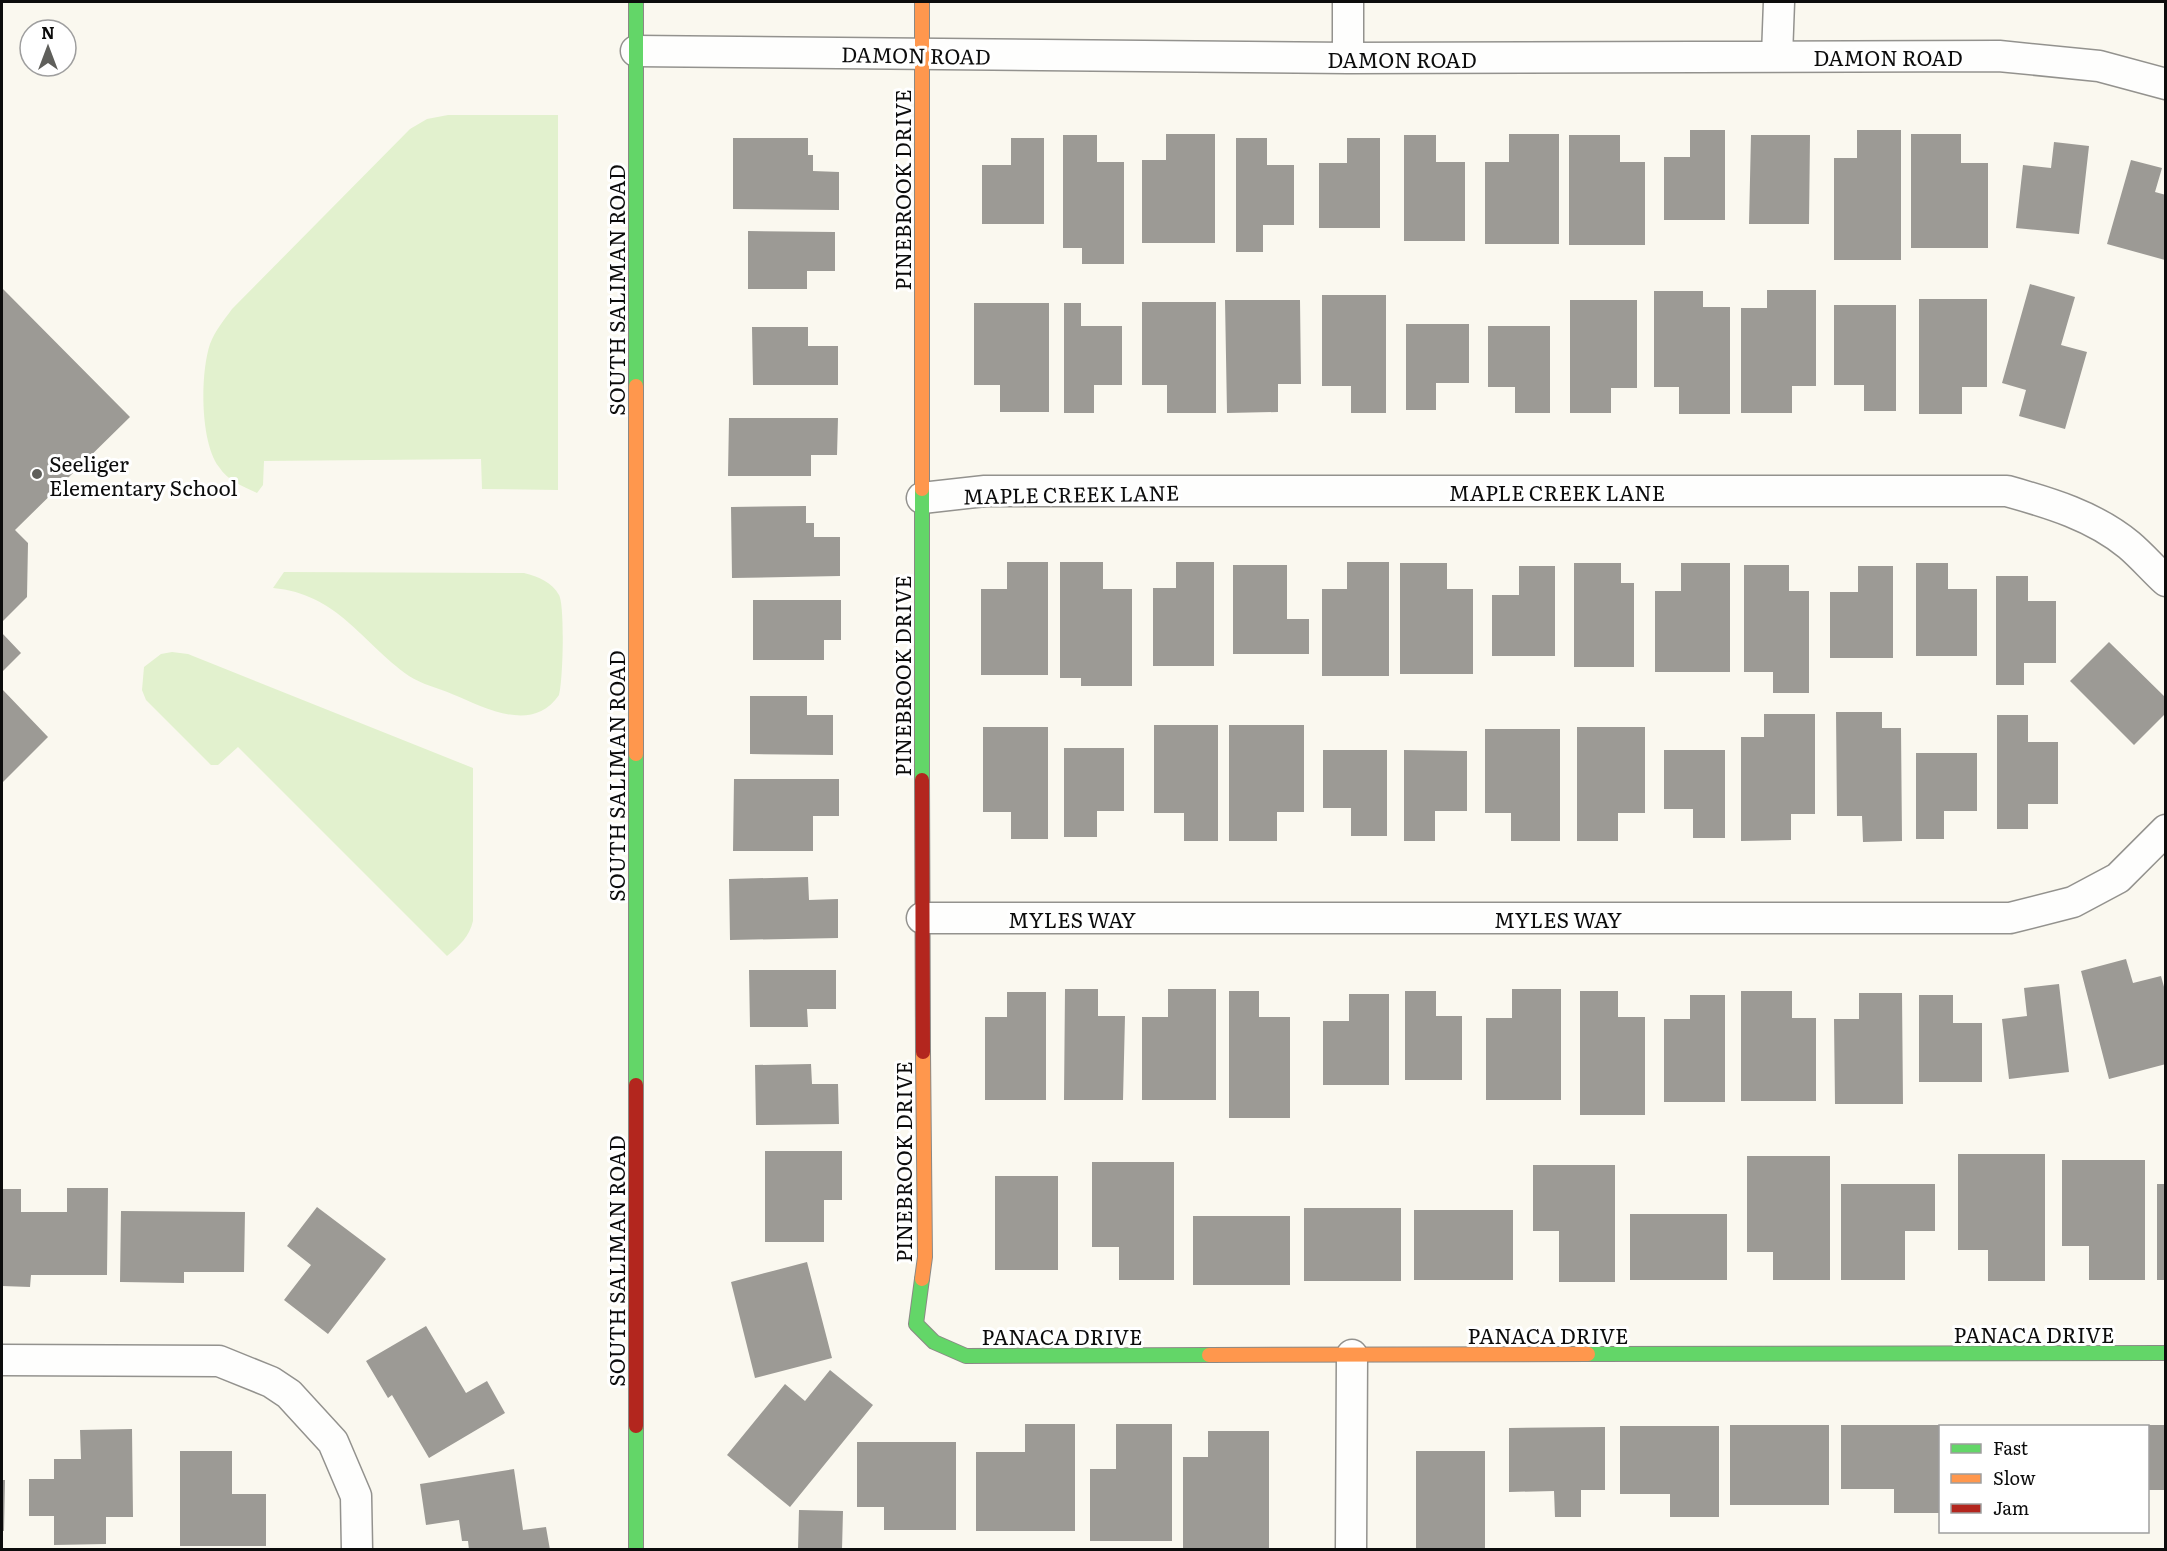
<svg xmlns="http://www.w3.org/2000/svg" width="2167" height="1551" viewBox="0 0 2167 1551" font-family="Literata,serif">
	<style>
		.green { fill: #e2f1ce }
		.building { fill: #9c9a95 }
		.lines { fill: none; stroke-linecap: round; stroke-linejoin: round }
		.street-casing { stroke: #93928e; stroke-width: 33 }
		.fast-casing { stroke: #8a8985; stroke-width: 16 }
		.slow-casing { stroke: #8a8985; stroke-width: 16 }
		.jam-casing { stroke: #8a8985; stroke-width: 16 }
		.street { stroke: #fefefd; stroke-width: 30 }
		.fast { stroke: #63d668; stroke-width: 14 }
		.slow { stroke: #ff974d; stroke-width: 14 }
		.jam { stroke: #b3261e; stroke-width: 14 }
		.poi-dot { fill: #5f5f5b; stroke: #fff; stroke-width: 2 }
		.labels { text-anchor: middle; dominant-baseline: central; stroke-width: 6; stroke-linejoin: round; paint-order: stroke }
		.street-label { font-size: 21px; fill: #0c0c0c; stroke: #fff }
		.poi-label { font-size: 21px; fill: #0c0c0c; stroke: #fff; text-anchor: start }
	</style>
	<rect width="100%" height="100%" fill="#faf8ef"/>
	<path class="green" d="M448 115H558V490L482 489 481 459 264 461 263 485 257 493C242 486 228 481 219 467 200 442 200 374 210 344 215 331 224 320 232 309L410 129 427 119Z
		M284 572 524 573C539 577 552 582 559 595 565 606 563 681 559 695 532 734 486 708 452 694 438 688 421 684 409 676 361 642 338 594 273 588Z
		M172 652 188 654 473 768V921C469 937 460 945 447 956L238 747 218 765H211L146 700 142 690 144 667 161 654Z"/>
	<path class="building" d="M1690 130H1725V220H1664V157H1690Z
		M1857 130H1901V260H1834V158H1857Z
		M1166 134H1215V243H1142V160H1166Z
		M1509 134H1559V244H1485V162H1509Z
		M1911 134H1961V163H1988V248H1911Z
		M1063 135H1097V162H1124V264H1082V248H1063Z
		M1404 135H1436V162H1465V241H1404Z
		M1569 135H1620V162H1645V245H1569Z
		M1751 135H1810L1809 224H1749Z
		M733 138H808V155H813V171L839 172V210L733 209Z
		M1011 138H1044V224H982V165H1011Z
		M1236 138H1267V165H1294V225H1263V252H1236Z
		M1347 138H1380V228H1319V163H1347Z
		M2054 142 2089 146 2079 234 2016 228 2023 165 2051 168Z
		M2131 160 2162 168 2155 192 2166 195 2165 260 2107 244Z
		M748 231 835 232V271H807V289H748Z
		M2030 284 2075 297 2061 345 2087 352 2065 429 2019 416 2026 390 2002 383Z
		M2 288 130 417 15 530 28 543 27 597 2 622Z
		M1767 290H1816V386H1792V413H1741V308H1767Z
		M1654 291H1703V307H1730V414H1679V387H1654Z
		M1322 295H1386V413H1351V386H1322Z
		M1919 299H1987V387H1962V414H1919Z
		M1225 300H1300L1301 384H1278V412L1227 413Z
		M1570 300H1637V388H1611V413H1570Z
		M1142 302H1216V413H1167V385H1142Z
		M974 303H1049V412H1000V385H974Z
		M1064 303H1081V326H1122V385H1094V413H1064Z
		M1834 305H1896V411H1864V385H1834Z
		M1406 324H1469V383H1436V410H1406Z
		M1488 326H1550V413H1515V387H1488Z
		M752 327H808V346H838V385H753Z
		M729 418H838L837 455H811V476H728Z
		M806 506V523H814V537H840V576L732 578 731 507Z
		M1007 562H1048V675H981V589H1007Z
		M1060 562H1103V589H1132V686H1081V678H1060Z
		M1176 562H1214V666H1153V588H1176Z
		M1347 562H1389V676H1322V589H1347Z
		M1400 563H1447V589H1473V674H1400Z
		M1574 563H1621V583H1634V667H1574Z
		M1681 563H1730V672H1655V591H1681Z
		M1916 563H1948V589H1977V656H1916Z
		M1233 565H1287V619H1309V654H1233Z
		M1744 565H1789V591H1809V693H1773V672H1744Z
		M1519 566H1555V656H1492V595H1519Z
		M1858 566H1893V658H1830V592H1858Z
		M1996 576H2028V601H2056V663H2024V685H1996Z
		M753 600H841V640H824V660H753Z
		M2 633 21 653 2 672Z
		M2109 642 2166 698V713L2134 745 2070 681Z
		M2 689 48 737 2 783Z
		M750 696H807V715H833V755L750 754Z
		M1836 712H1882V728H1901L1902 841 1863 842 1862 816H1837Z
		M1764 714H1815V814H1791V840L1741 841V737H1764Z
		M1997 715H2028V742H2058V804H2028V829H1997Z
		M1154 725H1218V841H1184V813H1154Z
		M1229 725H1304V812H1277V841H1229Z
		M983 727H1048V839H1011V812H983Z
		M1577 727H1645V813H1618V841H1577Z
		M1485 729H1560V841H1511V813H1485Z
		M1064 748H1124V811H1097V837H1064Z
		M1323 750H1387V836H1351V808H1323Z
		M1404 750 1467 751V811H1435V841H1404Z
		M1664 750H1725V838H1693V809H1664Z
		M1916 753H1977V811H1944V839H1916Z
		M734 779H839V816H813V851H733Z
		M808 877 809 900 838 899V938L730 940 729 879Z
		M2126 959 2133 983 2161 976 2166 994V1064L2109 1079 2081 971Z
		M749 970H836V1009H807L808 1027H750Z
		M2059 984 2069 1072 2009 1079 2002 1019 2027 1016 2024 988Z
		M1065 989H1098V1016H1125L1123 1100H1064Z
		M1168 989H1216V1100H1142V1017H1168Z
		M1512 989H1561V1100H1486V1018H1512Z
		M1229 991H1259V1017H1290V1118H1229Z
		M1405 991H1436V1016H1462V1080H1405Z
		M1580 991H1618V1017H1645V1115H1580Z
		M1741 991H1792V1018H1816V1101H1741Z
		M1007 992H1046V1100H985V1017H1007Z
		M1859 993H1902L1903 1104H1835L1834 1019H1859Z
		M1349 994H1389V1085H1323V1021H1349Z
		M1690 995H1725V1102H1664V1019H1690Z
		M1919 995H1953V1023H1982V1082H1919Z
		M811 1064 812 1084H838L839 1124 756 1125 755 1065Z
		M765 1151H842V1200H824V1242H765Z
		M1958 1154H2045V1281H1988V1250H1958Z
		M1747 1156H1830V1280H1773V1252H1747Z
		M2062 1160H2145V1280H2089V1246H2062Z
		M1092 1162H1174V1280H1119V1247H1092Z
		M1533 1165H1615V1282H1559V1231H1533Z
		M995 1176H1058V1270H995Z
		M1841 1184H1935V1231H1905V1280H1841Z
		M2157 1184H2166V1280H2157Z
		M67 1188H108L107 1275H31L30 1287 2 1286V1189H21V1212H67Z
		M317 1207 386 1259 328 1334 284 1300 311 1265 287 1246Z
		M1304 1208H1401V1281H1304Z
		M1414 1210H1513V1280H1414Z
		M121 1211 245 1212 244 1272H184V1283L120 1282Z
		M1630 1214H1727V1280H1630Z
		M1193 1216H1290V1285H1193Z
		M807 1262 832 1358 755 1378 731 1282Z
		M426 1326 466 1393 487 1381 505 1413 429 1458 392 1395 388 1398 366 1361Z
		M830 1370 873 1405 790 1507 727 1455 785 1384 805 1401Z
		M1025 1424H1075V1531H976V1452H1025Z
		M1116 1424H1172V1541H1090V1469H1116Z
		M1730 1425H1829V1505H1730Z
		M1841 1425H1939V1513H1894V1489H1841Z
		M2148 1425H2165V1490H2148Z
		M1620 1426H1719V1517H1670V1494H1620Z
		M1605 1427V1490H1581V1517H1555L1554 1491 1509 1492V1428Z
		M132 1429 133 1517H106V1544L54 1545V1516H29V1479H54V1459H81L80 1430Z
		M1208 1431H1269V1550H1183V1457H1208Z
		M857 1442H956V1530H884V1507H857Z
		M180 1451H232V1494H266V1546H180Z
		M1416 1451H1485V1548H1416Z
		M514 1469 523 1530 546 1527 550 1550H469L468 1541H462L459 1520 426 1525 420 1484Z
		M2 1480H5L4 1531H2Z
		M799 1510 843 1511 842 1550H798Z"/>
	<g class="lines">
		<g class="street-casing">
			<path id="street" d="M1348 2V58
				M636 51 1348 58 1999 56 2099 66 2166 84
				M1777 56 1779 2
				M922 498 985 491H2007C2050 503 2094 516 2129 545 2142 556 2153 569 2166 581
				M922 918H2010L2073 902 2118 878 2166 830
				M2 1360 219 1361 271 1382 289 1394 333 1442 356 1496 357 1550
				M1351 1550 1352 1355"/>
		</g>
		<g class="fast-casing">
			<path id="fast" d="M636 2V386
				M922 489V780
				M636 754V1085
				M922 1279 916 1324 934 1342 966 1356 1209 1355
				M1588 1354 2166 1353
				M636 1426V1550"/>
		</g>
		<g class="slow-casing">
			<path id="slow" d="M922 2V489
				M636 386V754
				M922 1279 925 1257 923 1052
				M1209 1355 1588 1354"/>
		</g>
		<g class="jam-casing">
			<path id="jam" d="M922 780 923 1052
				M636 1085V1426"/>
		</g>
		<use href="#street" class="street"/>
		<use href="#fast" class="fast"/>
		<use href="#slow" class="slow"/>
		<use href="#jam" class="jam"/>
	</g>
	<circle class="poi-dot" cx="37" cy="474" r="6"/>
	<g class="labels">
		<g class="street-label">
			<text transform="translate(916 54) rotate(1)">DAMON ROAD</text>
			<text x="1888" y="56">DAMON ROAD</text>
			<text x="1402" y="58">DAMON ROAD</text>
			<text transform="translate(901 190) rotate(-90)">PINEBROOK DRIVE</text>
			<text transform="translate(615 290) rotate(-90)">SOUTH SALIMAN ROAD</text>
			<text x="1557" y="491">MAPLE CREEK LANE</text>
			<text transform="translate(1071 493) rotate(-1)">MAPLE CREEK LANE</text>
			<text transform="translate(901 676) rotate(-90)">PINEBROOK DRIVE</text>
			<text transform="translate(615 776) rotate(-90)">SOUTH SALIMAN ROAD</text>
			<text x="1072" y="918">MYLES WAY</text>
			<text x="1558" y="918">MYLES WAY</text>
			<text transform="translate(902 1162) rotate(-90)">PINEBROOK DRIVE</text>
			<text transform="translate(615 1261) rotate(-90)">SOUTH SALIMAN ROAD</text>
			<text x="2034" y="1333">PANACA DRIVE</text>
			<text x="1548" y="1334">PANACA DRIVE</text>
			<text x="1062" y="1335">PANACA DRIVE</text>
		</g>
		<g class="poi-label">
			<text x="49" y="462">Seeliger<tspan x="49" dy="24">Elementary School</tspan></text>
		</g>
	</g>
	<rect width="2167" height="1551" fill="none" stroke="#0c0c0c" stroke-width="6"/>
	<rect x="1939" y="1425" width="210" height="108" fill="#ffffff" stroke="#9e9e9e" stroke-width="1.5"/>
	<rect x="1951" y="1444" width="30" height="9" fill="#63d668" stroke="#9e9e9e" stroke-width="1.5"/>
	<text x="1993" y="1455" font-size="18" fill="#0c0c0c">Fast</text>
	<rect x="1951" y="1474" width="30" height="9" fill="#ff974d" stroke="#9e9e9e" stroke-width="1.5"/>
	<text x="1993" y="1485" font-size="18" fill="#0c0c0c">Slow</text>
	<rect x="1951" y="1504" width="30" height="9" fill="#b3261e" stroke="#9e9e9e" stroke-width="1.5"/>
	<text x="1993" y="1515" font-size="18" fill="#0c0c0c">Jam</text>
	<g transform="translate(48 48)"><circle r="28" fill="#ffffff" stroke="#9e9e9e" stroke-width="1.5"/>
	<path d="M0-4.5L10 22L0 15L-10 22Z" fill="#5f5f5b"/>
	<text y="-9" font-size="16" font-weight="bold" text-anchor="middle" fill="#0c0c0c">N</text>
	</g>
</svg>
